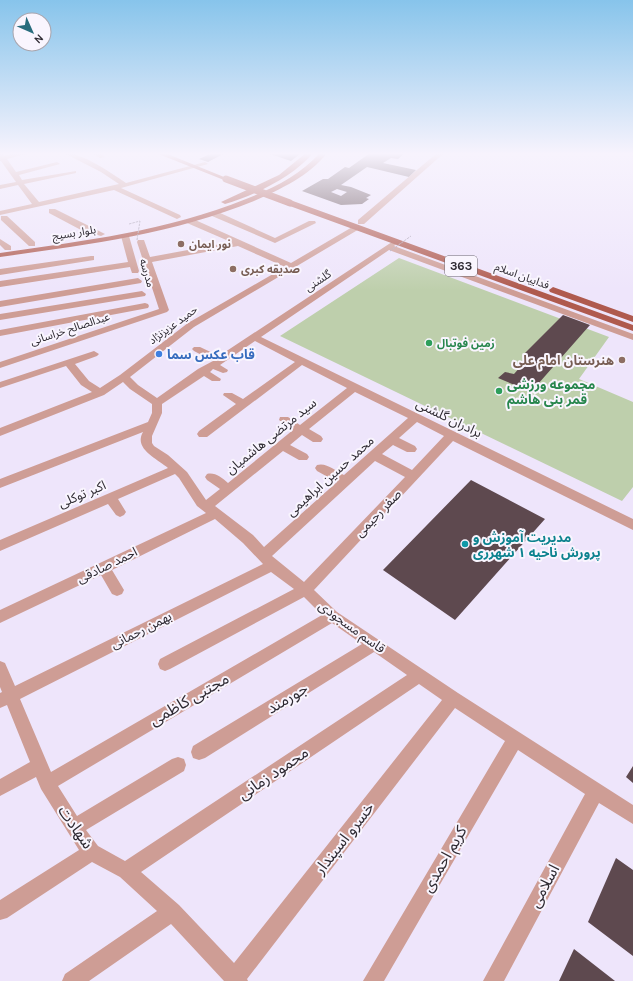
<svg xmlns="http://www.w3.org/2000/svg" width="633" height="981" viewBox="0 0 633 981" font-family="Karla,'Noto Sans Arabic',sans-serif">
	<style>
		.green { fill: #becfac }
		.building { fill: #5e494f; fill-rule: evenodd }
		.lines { fill: none; stroke-linecap: round; stroke-linejoin: round }
		.path { stroke: #afa7b9; stroke-width: 1; stroke-dasharray: 2.5 1; stroke-linecap: butt }
		.minor { fill: #ce9d95; fill-rule: evenodd }
		.major { fill: #af5a4e; fill-rule: evenodd }
		.path-bridge { stroke: #afa7b9; stroke-width: 1; stroke-dasharray: 2.5 1; stroke-linecap: butt }
		.major-bridge { stroke: #af5a4e; stroke-width: 7 }
		.education-dot { fill: #8d6e63; stroke: #f9f5fe; stroke-width: 1.5 }
		.leisure-dot { fill: #2e9e5b; stroke: #f9f5fe; stroke-width: 1.5 }
		.shop-dot { fill: #3f7fe0; stroke: #f9f5fe; stroke-width: 1.5 }
		.culture-dot { fill: #0f9aa8; stroke: #f9f5fe; stroke-width: 1.5 }
		.labels { text-anchor: middle; dominant-baseline: central; stroke-width: 4; stroke-linejoin: round; paint-order: stroke }
		.far-street-label { font-size: 11px; fill: #2e2a32; stroke: #f9f5fe }
		.far-education-label { font-size: 11px; font-weight: bold; fill: #785e54; stroke: #f9f5fe; text-anchor: start }
		.far-leisure-label { font-size: 11px; font-weight: bold; fill: #27864d; stroke: #f9f5fe; text-anchor: start }
		.shield { fill: #f9f5fe; stroke: #6b676f; stroke-width: 1 }
		.shield-label { font-size: 12px; font-weight: bold; fill: #2e2a32 }
		.shop-label { font-size: 13px; font-weight: bold; fill: #366cbe; stroke: #f9f5fe; text-anchor: start }
		.education-label { font-size: 13px; font-weight: bold; fill: #785e54; stroke: #f9f5fe; text-anchor: end }
		.leisure-label { font-size: 13px; font-weight: bold; fill: #27864d; stroke: #f9f5fe; text-anchor: start }
		.street-label { font-size: 13px; fill: #2e2a32; stroke: #f9f5fe }
		.culture-label { font-size: 13px; font-weight: bold; fill: #0d838f; stroke: #f9f5fe; text-anchor: start }
		.near-street-label { font-size: 16px; fill: #2e2a32; stroke: #f9f5fe }
	</style>
	<rect width="100%" height="100%" fill="#eee5fb"/>
	<path class="green" d="M399 258 609 337 579 379 633 402V487L622 501 280 336Z"/>
	<path class="building" d="M212 153H225L208 162 199 159Z
		M267 153H297L300 154 291 161Z
		M370 153H405L398 159 391 158 383 163 416 170 409 177 367 167 341 185 351 187 371 195 366 198 369 199 362 204 341 205 302 191 323 179H328L345 167 349 168ZM337 189 347 192 341 196 331 192Z
		M563 315 590 325 531 392 498 378 505 372 514 374 529 357 523 355Z
		M471 480 545 519 455 620 383 570Z
		M633 766V783L626 777Z
		M616 858 633 870V956L588 922Z
		M574 949 615 981H559Z"/>
	<g class="lines">
		<path class="path" d="M129 224 140 221"/>
		<path class="minor" d="M0 153 4 156 17 153H29L7 159 16 172 57 162 60 164 19 175 22 180 76 171V173L24 184 39 202 119 184 101 172 64 153C83 153 110 172 126 183L205 162 208 164 121 188 180 215 181 217 177 219 114 190 0 215V211L32 204 18 185 0 189V185L16 182 1 161H0Z
			M92 153H100L105 157 100 158Z
			M437 153H444L364 224H358V220Z
			M49 209H55L105 234 101 236 81 230 49 213Z
			M212 212H218L275 238 309 221H315L316 223 275 243 212 216Z
			M1 216H7L35 242V246H29L1 220Z
			M187 219H193L291 263 354 226H357L361 228 194 327 130 377 138 385 157 398 198 369 213 361 194 351 192 349 194 347H200L219 356 395 240 399 242 394 246 633 334V340L389 250 261 337 633 519V530L453 441 314 590 337 612 458 693 633 805V824L599 803 504 981H483L585 794 518 750 384 981H363L505 741 455 708 247 979 248 981H224L171 924 89 981H62L65 974 157 911 120 877 92 862 7 918 0 920V900L79 850 41 789 36 777 0 796V779L30 762 7 705 0 708V693L2 692 0 687V661L5 663 15 686 263 564 243 543 215 519 112 570 124 590 122 594 117 596 112 594 101 575 0 623V610L206 513 197 506 179 478 175 474 118 499 126 512 124 515 120 517 116 515 108 504 0 551V540L168 468C158 459 133 449 143 432L0 488V479L148 422 152 413V404L130 389 123 382 104 395 0 436V428L92 392 81 385 66 366 0 388V382L94 351 99 354 97 356 75 364 89 381 100 388 120 375 188 323 285 267 238 246 152 262 169 310 167 312 0 368V362L159 309 137 242 138 240H144L150 257 231 242 187 223ZM255 341 295 362 243 399 232 393H224L223 395 236 404 199 431 197 434 199 437H207L302 365 347 388 300 425 288 417H280L279 420 293 430 228 483C222 478 215 472 207 474L205 477 207 480 220 489 206 500 187 472 168 455 154 446 152 443V436L162 413V404L204 376 212 381H220L221 379 210 372 213 369 223 373 227 372 228 370 220 365ZM355 392 408 418 344 475C336 471 326 462 317 465L315 468 317 471 337 482 264 547 253 535 215 506 283 451 299 460H307L309 457 307 454 290 445 302 435 313 442H321L323 439 321 436 309 429ZM417 422 444 436 412 470 382 454 393 445 407 452H415L417 449 415 446 399 438ZM375 461 405 477 304 582 272 556ZM271 572 294 589 160 659 158 664 160 669 165 671 170 669 304 597 322 615 51 772 20 699ZM332 623 362 644 193 746 191 752 193 758 199 760 205 758 374 652 407 675 125 861 98 846 86 830 184 771 186 765 184 759 178 757 172 759 77 816 58 786ZM419 684 442 700 234 963 179 905 141 872Z
			M122 234H125L129 236 139 271 138 273H132L130 267 0 287V281L128 262 121 236Z
			M0 239 11 246V250H5L0 245Z
			M91 256H94V260L0 275V269Z
			M138 278 142 281 141 283 0 307V301Z
			M142 291 146 294 145 296 0 320V314Z
			M145 303 148 304 149 306 148 308 0 336V330Z"/>
		<path class="major" d="M156 153H165L229 179 224 180Z
			M306 153H313C294 176 254 196 225 204L221 202 279 175Z
			M320 153H327C309 176 281 189 254 201 173 234 86 245 0 257V253C83 241 167 231 246 199 274 188 300 175 320 153Z
			M287 201H293L633 325V331L287 205Z
			M553 287 633 316V322L550 292 549 290Z"/>
		<path class="path-bridge" d="M137 240 140 221
			M390 251 411 236"/>
		<path class="major-bridge" d="M226 179 290 203"/>
	</g>
	<linearGradient id="sky" x2="0" y2="1"><stop stop-color="#87c4eb"/><stop offset="0.53" stop-color="#f7f3fd"/><stop offset="1" stop-color="#f7f3fd" stop-opacity="0"/></linearGradient>
	<rect width="633" height="290" fill="url(#sky)"/>
	<g class="education-dot">
		<circle cx="181" cy="244" r="4"/>
		<circle cx="233" cy="269" r="4"/>
		<circle cx="622" cy="360" r="4"/>
	</g>
	<g class="leisure-dot">
		<circle cx="429" cy="343" r="4"/>
		<circle cx="499" cy="391" r="4"/>
	</g>
	<circle class="shop-dot" cx="159" cy="354" r="4"/>
	<circle class="culture-dot" cx="465" cy="544" r="4"/>
	<g class="labels">
		<g class="far-street-label">
			<text transform="translate(74 233) rotate(-9)">بلوار بسیج</text>
			<text transform="translate(147 273) rotate(74)">مدرسه</text>
			<text transform="translate(522 276) rotate(20)">فداییان اسلام</text>
			<text transform="translate(318 281) rotate(-34)">گلشنی</text>
			<text transform="translate(173 325) rotate(-36)">حمید عزیزنژاد</text>
			<text transform="translate(70 329) rotate(-18)">عبدالصالح خراسانی</text>
		</g>
		<g class="far-education-label">
			<text x="189" y="244">نور ایمان</text>
			<text x="241" y="269">صدیقه کبری</text>
		</g>
		<g class="far-leisure-label">
			<text x="437" y="343">زمین فوتبال</text>
		</g>
		<rect class="shield" x="445" y="256" width="32" height="20" rx="3"/>
		<g class="shield-label">
			<text x="461" y="266">363</text>
		</g>
		<g class="shop-label">
			<text x="167" y="354">قاب عکس سما</text>
		</g>
		<g class="education-label">
			<text x="614" y="360">هنرستان امام علی</text>
		</g>
		<g class="leisure-label">
			<text x="507" y="384">مجموعه ورزشی<tspan x="507" dy="15">قمر بنی هاشم</tspan></text>
		</g>
		<g class="street-label">
			<text transform="translate(449 418) rotate(26)">برادران گلشنی</text>
			<text transform="translate(271 436) rotate(-39)">سید مرتضی هاشمیان</text>
			<text transform="translate(330 476) rotate(-42)">محمد حسین ابراهیمی</text>
			<text transform="translate(82 494) rotate(-23)">اکبر توکلی</text>
			<text transform="translate(378 513) rotate(-46)">صفر رحیمی</text>
			<text transform="translate(107 565) rotate(-26)">احمد صادقی</text>
			<text transform="translate(352 627) rotate(36)">قاسم مسجودی</text>
			<text transform="translate(141 630) rotate(-27)">بهمن رحمانی</text>
		</g>
		<g class="culture-label">
			<text x="473" y="537">مدیریت آموزش و<tspan x="473" dy="15">پرورش ناحیه ۱ شهرری</tspan></text>
		</g>
		<g class="near-street-label">
			<text transform="translate(287 698) rotate(-31)">جورمند</text>
			<text transform="translate(189 699) rotate(-30)">مجتبی کاظمی</text>
			<text transform="translate(273 773) rotate(-34)">محمود زمانی</text>
			<text transform="translate(76 827) rotate(55)">شهادت</text>
			<text transform="translate(344 838) rotate(-52)">خسرو اسپندار</text>
			<text transform="translate(444 859) rotate(-60)">کریم احمدی</text>
			<text transform="translate(544 886) rotate(-62)">اسلامی</text>
		</g>
	</g>
	<g transform="translate(32 32) rotate(135)"><circle r="19" fill="#f9f5fe" stroke="#a8a4ac"/>
	<path d="M0-3L7 15L0 10L-7 15Z" fill="#286c7d"/>
	<text y="-6" font-size="11" font-weight="bold" text-anchor="middle" fill="#2e2a32">N</text>
	</g>
</svg>
